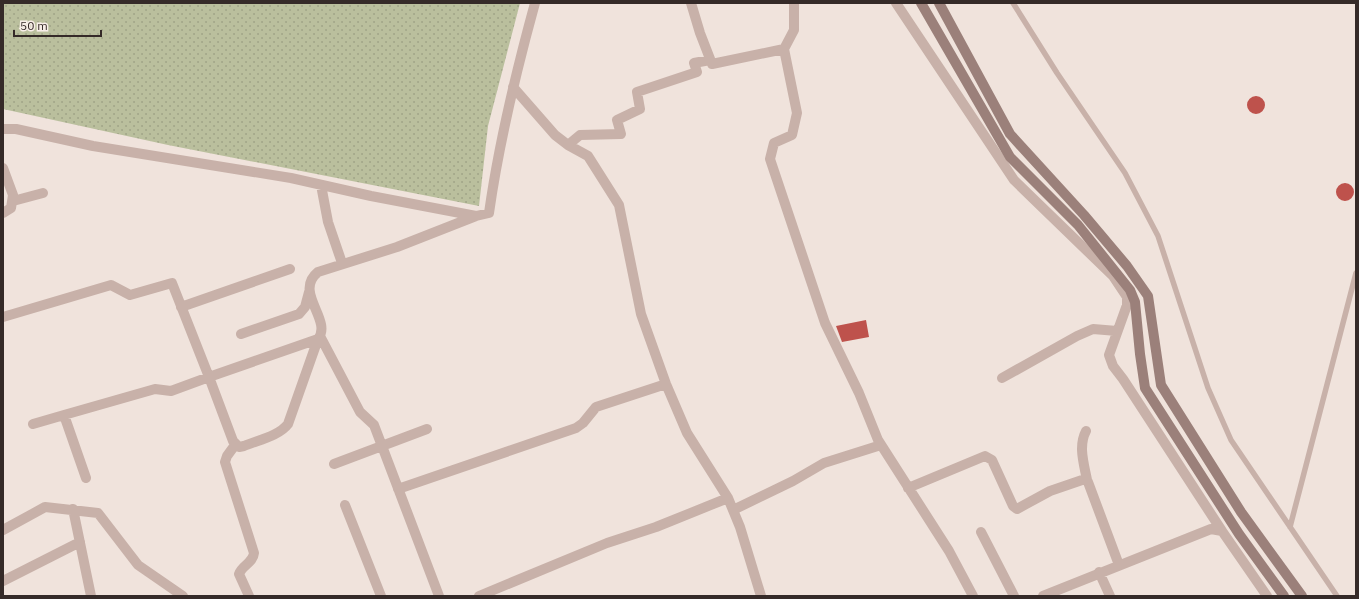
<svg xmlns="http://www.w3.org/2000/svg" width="1359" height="599" viewBox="0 0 1359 599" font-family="'IBM Plex Sans',sans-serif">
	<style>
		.park { fill: url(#park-dots) }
		.building { fill: #be524c }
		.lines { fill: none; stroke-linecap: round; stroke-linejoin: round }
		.lane { stroke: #c8b1a9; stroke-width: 5.5 }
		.street { stroke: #c8b1a9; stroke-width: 10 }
		.secondary { stroke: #9b807a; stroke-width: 10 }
	</style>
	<defs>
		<pattern id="park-dots" width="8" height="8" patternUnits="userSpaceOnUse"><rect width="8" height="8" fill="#babf9d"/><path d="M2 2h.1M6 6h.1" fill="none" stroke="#a0a487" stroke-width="1.8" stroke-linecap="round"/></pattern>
	</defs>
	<rect width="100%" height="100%" fill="#f0e3dc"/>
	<path class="park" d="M3 3H520L488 126 479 206 168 145 3 109Z"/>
	<path class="building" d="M1247 105a9 9 0 1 1 18 0a9 9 0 1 1-18 0Z
		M1336 192a9 9 0 1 1 18 0a9 9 0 1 1-18 0Z
		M866 320 869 337 842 342 836 326Z"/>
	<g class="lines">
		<path class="lane" d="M1013 3 1057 73 1125 173 1158 236 1208 388 1231 440 1337 596
			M1290 527 1356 273"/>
		<path class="street" d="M691 3 700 33 712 64 784 49
			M794 3V30L784 49 797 113 792 135 774 143 770 159 825 323 859 393 878 440 949 551 973 596
			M896 3 1014 180 1113 276 1127 297V305L1109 355 1113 366 1123 379 1222 531
			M513 87 555 135 568 145 588 156 619 205 641 314 666 384 687 433 728 498 740 527 761 596
			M3 129H16L93 146 291 178 371 196 476 216 489 213C499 142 516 72 535 3
			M568 145 580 135 621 134 617 120 640 109 637 92 697 72 694 63 710 60
			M3 168 13 195 11 208 3 213
			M321 185 328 222 342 263
			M13 201 43 193
			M181 307 290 269
			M3 317 111 285 130 295 172 283 209 377 318 339C333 320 293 292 318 272L397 247 476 216
			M241 334 299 314 305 307 309 292
			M320 336 360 412 374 425 439 596
			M1002 378 1077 336 1093 329 1117 331
			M64 415 155 389 171 391 209 377 233 441 239 447 244 446C258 440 279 436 288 424L318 339
			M33 424 64 415 86 478
			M1086 431C1078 446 1084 464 1087 480
			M235 445 227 456 225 462 254 553C253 563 242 565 239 574L249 596
			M334 464 427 429
			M908 488 985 456 992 460 1013 506 1017 509 1050 491 1085 479 1088 482 1119 565
			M398 489 576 428 583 423 596 407 666 384
			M345 505 381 596
			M73 509 91 596
			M733 510 793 481 824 463 881 445
			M3 530 45 507 98 513 138 565 183 596
			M981 532 1014 596
			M1099 572 1110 596
			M3 581 80 542
			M479 596 607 543 656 527 728 498
			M1043 596 1211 529 1222 531 1267 596"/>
		<path class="secondary" d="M921 3 1010 157 1078 225 1130 290 1135 302 1140 354 1145 388 1239 534 1284 596
			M939 3 1010 134 1084 215 1127 266 1148 296 1161 385 1241 512 1302 596"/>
	</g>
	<rect width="1359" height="599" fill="none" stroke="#352a28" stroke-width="8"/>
	<path d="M14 30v6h87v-6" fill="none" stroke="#352a28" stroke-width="2"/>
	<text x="20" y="30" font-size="12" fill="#352a28" stroke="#f8eee8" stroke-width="3" paint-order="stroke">50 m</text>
</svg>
